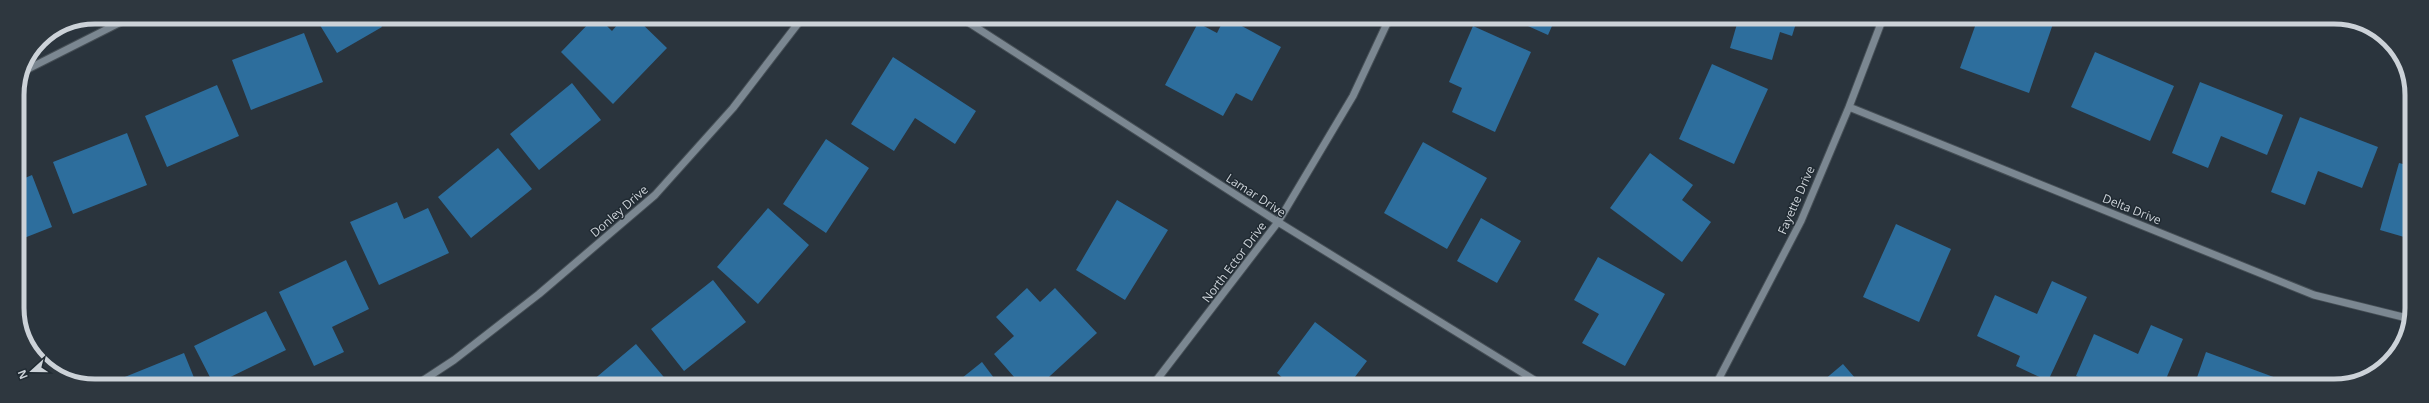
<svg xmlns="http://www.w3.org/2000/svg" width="2429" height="403" viewBox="0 0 2429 403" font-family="'Open Sans',sans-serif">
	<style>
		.building { fill: #2d6e9d }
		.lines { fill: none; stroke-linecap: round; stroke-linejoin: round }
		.minor-casing { stroke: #464f56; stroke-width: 9 }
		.minor { stroke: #7b8791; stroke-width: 7 }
		.labels { text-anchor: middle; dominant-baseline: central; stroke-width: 3; stroke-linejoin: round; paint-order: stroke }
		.street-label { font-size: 12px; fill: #ccd2d8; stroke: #202a32 }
		.rim { fill: none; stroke: #ccd2d8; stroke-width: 5 }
	</style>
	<rect width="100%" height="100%" fill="#2a343d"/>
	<path class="building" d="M315 17H380L377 19 382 27 337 53Z
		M595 17H598L612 31 624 17H635L667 48 613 104 561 52Z
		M669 17H682L677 24Z
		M1225 17 1281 47 1252 101 1236 93 1223 116 1165 85 1198 23 1217 33Z
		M1508 17H1556L1548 35Z
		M1739 17H1798L1792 36 1780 32 1772 60 1730 48Z
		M1978 18H2055L2029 93 1960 68Z
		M1473 26 1531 52 1495 132 1452 112 1462 88 1449 82Z
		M304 33 323 82 251 110 232 60Z
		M2095 52 2174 86 2150 141 2071 107Z
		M893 57 976 111 955 144 915 118 894 151 851 124Z
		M1712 64 1768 89 1734 164 1679 139Z
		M2200 82 2283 115 2267 155 2221 136 2208 168 2172 153Z
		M572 83 601 120 539 170 510 134Z
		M217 85 239 136 167 167 145 116Z
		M2300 117 2378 147 2362 188 2318 171 2305 205 2271 192Z
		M127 133 147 185 73 214 53 162Z
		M826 139 869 168 826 233 783 204Z
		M1423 142 1487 178 1447 249 1384 213Z
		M498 148 532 189 471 238 438 197Z
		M1650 153 1693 185 1682 200 1711 222 1682 262 1610 208Z
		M2399 163 2411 166V239L2380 230Z
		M32 175 52 227 19 240 18 181Z
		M1117 200 1168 230 1125 300 1076 270Z
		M397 202 404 219 428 208 449 253 379 285 350 222Z
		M768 208 809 245 758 304 717 267Z
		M1481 218 1521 241 1497 283 1457 261Z
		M1896 224 1951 249 1919 322 1863 297Z
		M1598 257 1665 294 1625 366 1582 343 1599 314 1574 300Z
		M346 260 369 309 332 327 344 352 314 366 279 292Z
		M713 280 746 322 684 371 651 329Z
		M2052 281 2087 297 2048 381 2016 366 2020 356 1977 336 1995 295 2037 314Z
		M1027 288 1040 302 1055 288 1097 333 1039 386H1022L994 354 1014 336 996 317Z
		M266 311 286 350 214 385 194 346Z
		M1315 322 1367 361 1348 386H1292L1277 373Z
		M2151 325 2183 339 2163 386H2098L2076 376 2094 334 2138 354Z
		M636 344 668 382 663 386H586Z
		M2206 352 2287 382 2286 386H2194Z
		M184 353 197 385H111L110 383Z
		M982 362 1000 386H952Z
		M1843 364 1862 386H1817Z"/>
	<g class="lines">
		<g class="minor-casing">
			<path id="minor" d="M960 17 1278 222 1544 386
				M22 72 131 17
				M1849 107 2314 295 2411 319
				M416 385 454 360 539 294 655 195 733 108 803 17
				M1152 386 1278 222 1353 96 1390 17
				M1715 386 1801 221 1849 107 1883 18"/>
		</g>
		<use href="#minor" class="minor"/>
	</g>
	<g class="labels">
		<g class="street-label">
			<text transform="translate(1256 195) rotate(33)">Lamar Drive</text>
			<text transform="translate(1796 200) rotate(-66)">Fayette Drive</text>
			<text transform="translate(2132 209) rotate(22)">Delta Drive</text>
			<text transform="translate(619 211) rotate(-41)">Donley Drive</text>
			<text transform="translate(1234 262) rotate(-53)">North Ector Drive</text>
		</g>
	</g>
	<path d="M0 0H2429V403H0ZM95 24H2334A71 71 0 0 1 2405 95V308A71 71 0 0 1 2334 379H95A71 71 0 0 1 24 308V95A71 71 0 0 1 95 24Z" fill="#2e373f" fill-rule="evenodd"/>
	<path class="rim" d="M95 24H2334A71 71 0 0 1 2405 95V308A71 71 0 0 1 2334 379H95A71 71 0 0 1 24 308V95A71 71 0 0 1 95 24Z"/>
	<g transform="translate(32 371) rotate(249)" stroke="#202a32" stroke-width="3" paint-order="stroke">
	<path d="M0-3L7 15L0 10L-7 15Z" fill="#ccd2d8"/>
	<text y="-6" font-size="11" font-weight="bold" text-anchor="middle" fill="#ccd2d8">N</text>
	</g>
</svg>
